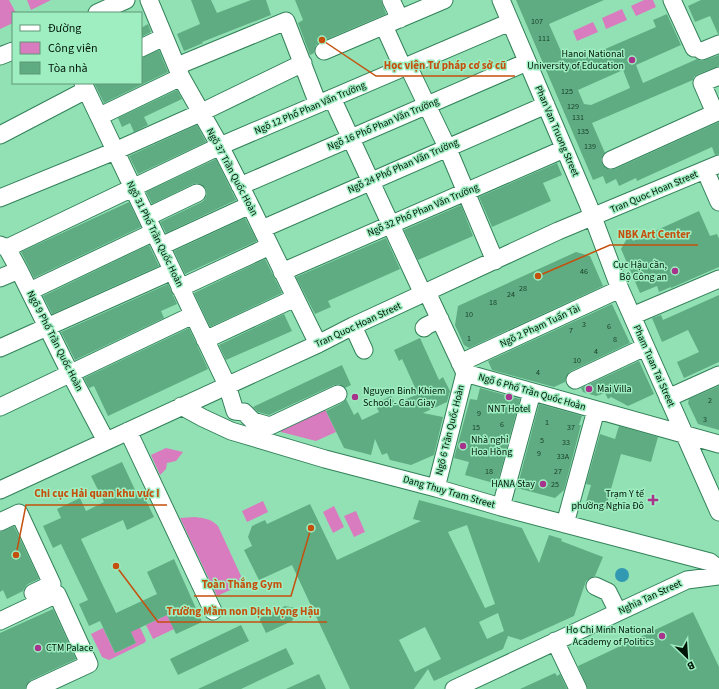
<svg xmlns="http://www.w3.org/2000/svg" width="719" height="689" viewBox="0 0 719 689" font-family="'Source Sans 3',sans-serif">
	<style>
		.green { fill: #d97bbf }
		.water { fill: #3299b2 }
		.building { fill: #5fac82; fill-rule: evenodd }
		.lines { fill: none; stroke-linecap: round; stroke-linejoin: round }
		.minor-casing { stroke: #328159; stroke-width: 19 }
		.minor { stroke: #fff; stroke-width: 17 }
		.poi-dot { fill: #a7338d; stroke: #9feec1; stroke-width: 1.5 }
		.labels { text-anchor: middle; dominant-baseline: central; stroke-width: 3; stroke-linejoin: round; paint-order: stroke }
		.number-label { font-size: 8px; fill: #183c27 }
		.poi-label { font-size: 10px; fill: #001609; stroke: #9feec1; text-anchor: end }
		.street-label { font-size: 10px; fill: #001609; stroke: #9feec1 }
		.leader { fill: none; stroke: #c54f0c; stroke-width: 1.5 }
		.callout-dot { fill: #c54f0c; stroke: #9feec1; stroke-width: 1.5 }
		.callout-label { font-size: 11px; text-anchor: middle; font-weight: bold; fill: #c54f0c; stroke: #9feec1; stroke-width: 3; stroke-linejoin: round; paint-order: stroke }
	</style>
	<rect width="100%" height="100%" fill="#92e1b4"/>
	<path class="green" d="M0 0H9L16 13H13V23L0 29Z
		M27 0H51L31 10Z
		M644 0H653L656 7 636 16 631 6Z
		M622 9 627 20 606 29 602 18Z
		M593 22 598 32 577 41 573 31Z
		M323 405 336 432 316 441 281 432 278 426Z
		M166 448 183 452 176 461 167 463 166 469 160 475 151 455Z
		M263 501 268 512 247 522 242 511Z
		M334 506 344 527 333 533 323 512Z
		M356 511 365 532 354 537 344 516Z
		M195 517C203 518 212 519 218 526L241 576 239 586 217 596 180 518Z
		M167 615 174 629 153 639 146 625Z
		M135 617 145 638 146 641 144 643 109 660 102 657 91 634 103 628 115 653 136 643 126 622Z"/>
	<path class="water" d="M615 575a7 7 0 1 1 14 0a7 7 0 1 1-14 0Z"/>
	<path class="building" d="M191 0H211L217 13 251 0H266L271 15 202 42 203 43 184 51 177 34 200 24Z
		M295 0H381L386 14 320 42 316 45 314 53 310 55 298 23 303 20Z
		M516 0H604L549 24 564 58 579 51 582 59 656 27 653 20 667 14 681 45 636 65 643 83 697 59 701 61 705 60 719 55V66L698 74 694 77 693 80 592 123 605 153 601 159 602 164 606 168 610 170 615 169 719 122V154L715 155 712 147 637 181 636 178 619 186 616 179 606 184 603 176 593 180ZM623 70 630 88 591 105 584 104 578 90Z
		M701 0H719V34H718L710 16 695 22 688 6Z
		M148 24 151 32 141 37V28Z
		M159 50 168 72 104 103 94 83H141V58Z
		M177 90 182 99 144 117 148 125 134 132 130 123 122 127 118 118Z
		M197 125 206 142 138 174 129 156Z
		M216 159 236 200 166 233 160 222 202 202 205 199 207 194 206 189 202 185 197 183 193 184 152 204 146 192Z
		M557 163 562 175 543 183 551 201 492 227 479 197Z
		M129 202 141 227 34 278 21 252Z
		M461 205 473 236 418 260 404 230Z
		M699 211 710 236 717 234 719 239V267L671 288V287L659 292 657 286 640 293 621 249 630 233 633 241Z
		M245 218 257 241 185 274 174 251Z
		M386 238 400 269 328 301 331 307 315 314 296 277Z
		M149 245 159 266 52 314 43 296Z
		M576 252 590 256 603 286 469 348 464 345 455 325 458 306Z
		M265 259 282 293 210 327 194 293Z
		M168 284 177 304 161 311 164 318 75 360 61 332Z
		M719 295V362L684 378 677 362 699 352 688 330 662 342 652 318 661 315 663 320Z
		M612 304 630 343 571 371 567 375 565 382 554 387 492 370 488 361Z
		M284 314 292 331 226 360 219 345Z
		M189 328 208 369 108 416 94 386 89 388 84 378Z
		M420 338 439 380 443 377 450 391 447 402 423 413 443 417 434 455 411 465 390 460 387 453 382 455 375 439 371 455 344 448 326 411 342 403 346 399 354 415 358 412 362 420 379 412 375 404 391 396 395 404 418 394 402 359 399 361 394 350Z
		M639 361 654 394 628 406 611 397 608 399 605 393 596 396 583 392 581 388Z
		M342 365 351 385 345 388 339 384 334 385 269 415 258 412 253 407Z
		M719 386V430L698 424 688 403 689 399Z
		M480 388 520 399 497 484 465 475 469 462 454 458 470 399 477 400Z
		M539 404 582 416 579 425H581L564 490 555 498 517 488Z
		M619 426 658 437 651 462 621 454 605 510 585 505 591 485 586 484 600 434 615 439Z
		M122 462 136 492 141 490 154 517 127 530 123 520 81 539 116 613 157 594 147 572 174 559 202 622 176 634 167 615 131 632 136 643 115 653 100 621 89 626 79 604 88 600 61 544 53 548 43 526 61 518 57 509 80 498 86 511 104 502 91 476Z
		M419 500 522 528 539 563 549 535 562 539 561 541 603 557 595 576 590 578 586 581 574 616 521 640 508 636 503 649 434 681 428 669 414 689H350L292 565 259 580 244 550 252 546 248 537 252 526 265 520 267 524 310 504 337 560 421 521 413 519ZM467 525 495 604 485 608 448 532ZM498 613 504 631 487 639 479 622ZM425 627 441 659 415 672 399 640Z
		M14 526 39 579 28 584 25 587 23 591 7 599 3 590 0 592V532Z
		M285 606 300 609 292 621 266 633 259 618Z
		M53 609 76 659 31 680 27 684 25 689H0V633Z
		M693 612 719 667V689H588L578 666Z
		M241 625 249 641 178 675 170 659Z
		M286 648 294 664 241 689H198Z
		M555 673 557 676 560 674 567 689H520Z
		M319 674 326 689H286Z"/>
	<g class="lines">
		<g class="minor-casing">
			<path id="minor" d="M149 0 181 77 220 146 250 205 318 344
				M391 0 400 19
				M501 0 588 204 620 289 719 512
				M672 0 694 48
				M97 13 126 0
				M384 26 403 68
				M141 48 164 37
				M324 51 444 0
				M702 51 719 44
				M0 56 13 51
				M177 66 286 21 318 104
				M408 66 447 147 495 261
				M83 83 227 385 235 411 244 412 253 421 270 426 338 394
				M332 98 423 294
				M100 116 181 77
				M0 135 86 90
				M611 160 715 113 702 83 719 76
				M705 170 719 202
				M240 186 527 62
				M0 198 115 151 200 113 303 63
				M147 217 197 193
				M262 229 546 105
				M0 245 7 248 19 270 70 373 106 441
				M161 246 250 205
				M7 248 220 146 510 22
				M282 272 564 149
				M0 278 19 270
				M180 288 270 246
				M30 291 154 232
				M427 292 465 373 719 444
				M632 316 719 279
				M353 326 364 350
				M424 328 426 326 440 319
				M205 340 295 298
				M0 348 172 271
				M460 363 620 289
				M575 380 645 347
				M668 398 719 375
				M181 406 203 418 231 431 325 459 436 488 501 507 710 562 719 569
				M0 407 193 315
				M128 431 213 611
				M436 488 465 373
				M0 490 318 344 353 326 558 231 719 164
				M501 507 532 392
				M0 522 19 513 52 584 33 593
				M565 524 596 410
				M595 586 608 592 618 612
				M0 621 57 594 89 664 35 689
				M555 641 578 689
				M454 689 687 580 719 576"/>
		</g>
		<use href="#minor" class="minor"/>
	</g>
	<g class="poi-dot">
		<circle cx="632" cy="60" r="4"/>
		<circle cx="675" cy="271" r="4"/>
		<circle cx="589" cy="389" r="4"/>
		<circle cx="355" cy="397" r="4"/>
		<circle cx="509" cy="397" r="4"/>
		<circle cx="463" cy="446" r="4"/>
		<circle cx="543" cy="484" r="4"/>
		<path d="M651 494h4v4h4v4h-4v4h-4v-4h-4v-4h4z"/>
		<circle cx="662" cy="636" r="4"/>
		<circle cx="38" cy="648" r="4"/>
	</g>
	<g class="labels">
		<g class="number-label">
			<text x="537" y="21">107</text>
			<text x="544" y="38">111</text>
			<text x="567" y="91">125</text>
			<text x="573" y="106">129</text>
			<text x="578" y="117">131</text>
			<text x="583" y="131">135</text>
			<text x="590" y="146">139</text>
			<text x="584" y="271">46</text>
			<text x="523" y="288">28</text>
			<text x="511" y="294">24</text>
			<text x="493" y="302">18</text>
			<text x="469" y="314">10</text>
			<text x="584" y="324">3</text>
			<text x="609" y="326">6</text>
			<text x="571" y="330">7</text>
			<text x="469" y="338">1</text>
			<text x="615" y="339">8</text>
			<text x="596" y="351">4</text>
			<text x="577" y="360">10</text>
			<text x="538" y="372">4</text>
			<text x="710" y="400">2</text>
			<text x="479" y="413">9</text>
			<text x="705" y="419">3</text>
			<text x="547" y="422">1</text>
			<text x="502" y="424">6</text>
			<text x="476" y="427">15</text>
			<text x="571" y="427">37</text>
			<text x="542" y="440">5</text>
			<text x="566" y="442">33</text>
			<text x="539" y="453">9</text>
			<text x="563" y="456">33A</text>
			<text x="489" y="471">18</text>
			<text x="558" y="471">27</text>
			<text x="555" y="484">25</text>
		</g>
		<g class="poi-label">
			<text x="624" y="54">Hanoi National<tspan x="624" dy="12">University of Education</tspan></text>
			<text x="667" y="265">Cục Hậu cần,<tspan x="667" dy="12">Bộ Công an</tspan></text>
			<text x="597" y="389" text-anchor="start">Mai Villa</text>
			<text x="363" y="391" text-anchor="start">Nguyen Binh Khiem<tspan x="363" dy="12">School - Cau Giay</tspan></text>
			<text x="509" y="409" text-anchor="middle">NNT Hotel</text>
			<text x="471" y="440" text-anchor="start">Nhà nghỉ<tspan x="471" dy="12">Hoa Hồng</tspan></text>
			<text x="535" y="484">HANA Stay</text>
			<text x="644" y="494">Trạm Y tế<tspan x="644" dy="12">phường Nghĩa Đô</tspan></text>
			<text x="654" y="630">Ho Chi Minh National<tspan x="654" dy="12">Academy of Politics</tspan></text>
			<text x="46" y="648" text-anchor="start">CTM Palace</text>
		</g>
		<g class="street-label">
			<text transform="translate(310 108) rotate(-23)">Ngõ 12 Phố Phan Văn Trường</text>
			<text transform="translate(383 124) rotate(-23)">Ngõ 16 Phố Phan Văn Trường</text>
			<text transform="translate(557 131) rotate(67)">Phan Van Truong Street</text>
			<text transform="translate(403 166) rotate(-24)">Ngõ 24 Phố Phan Văn Trường</text>
			<text transform="translate(232 172) rotate(62)">Ngõ 37 Trần Quốc Hoàn</text>
			<text transform="translate(654 192) rotate(-23)">Tran Quoc Hoan Street</text>
			<text transform="translate(423 210) rotate(-23)">Ngõ 32 Phố Phan Văn Trường</text>
			<text transform="translate(155 234) rotate(64)">Ngõ 31 Phố Trần Quốc Hoàn</text>
			<text transform="translate(358 325) rotate(-25)">Tran Quoc Hoan Street</text>
			<text transform="translate(540 326) rotate(-25)">Ngõ 2 Phạm Tuấn Tài</text>
			<text transform="translate(55 341) rotate(63)">Ngõ 9 Phố Trần Quốc Hoàn</text>
			<text transform="translate(654 366) rotate(66)">Pham Tuan Tai Street</text>
			<text transform="translate(532 392) rotate(16)">Ngõ 6 Phố Trần Quốc Hoàn</text>
			<text transform="translate(450 430) rotate(-76)">Ngõ 6 Trần Quốc Hoàn</text>
			<text transform="translate(449 492) rotate(16)">Dang Thuy Tram Street</text>
			<text transform="translate(650 597) rotate(-25)">Nghia Tan Street</text>
		</g>
	</g>
	<path class="leader" d="M322 40L376 76H515M538 276L610 245H698M16 555L26 505H167M311 528L291 596H194M116 566L158 622H327"/>
	<g class="callout-dot">
		<circle cx="322" cy="40" r="4"/>
		<circle cx="538" cy="276" r="4"/>
		<circle cx="16" cy="555" r="4"/>
		<circle cx="311" cy="528" r="4"/>
		<circle cx="116" cy="566" r="4"/>
	</g>
	<g class="callout-label">
		<text x="445" y="69">Học viện Tư pháp cơ sở cũ</text>
		<text x="654" y="238">NBK Art Center</text>
		<text x="97" y="497">Chi cục Hải quan khu vực I</text>
		<text x="242" y="588">Toàn Thắng Gym</text>
		<text x="243" y="615">Trường Mầm non Dịch Vọng Hậu</text>
	</g>
	<rect x="12" y="12" width="130" height="72" fill="#9feec1" stroke="#5f9877"/>
	<rect x="20" y="25" width="20" height="6" fill="#ffffff" stroke="#5f9877"/>
	<text x="48" y="32" font-size="12" fill="#001609">Đường</text>
	<rect x="20" y="42" width="20" height="12" fill="#d97bbf" stroke="#5f9877"/>
	<text x="48" y="52" font-size="12" fill="#001609">Công viên</text>
	<rect x="20" y="62" width="20" height="12" fill="#5fac82" stroke="#5f9877"/>
	<text x="48" y="72" font-size="12" fill="#001609">Tòa nhà</text>
	<g transform="translate(687 657) rotate(155)" stroke="#9feec1" stroke-width="3" paint-order="stroke">
	<path d="M0-3L7 15L0 10L-7 15Z" fill="#001609"/>
	<text y="-6" font-size="11" font-weight="bold" text-anchor="middle" fill="#001609">B</text>
	</g>
</svg>
